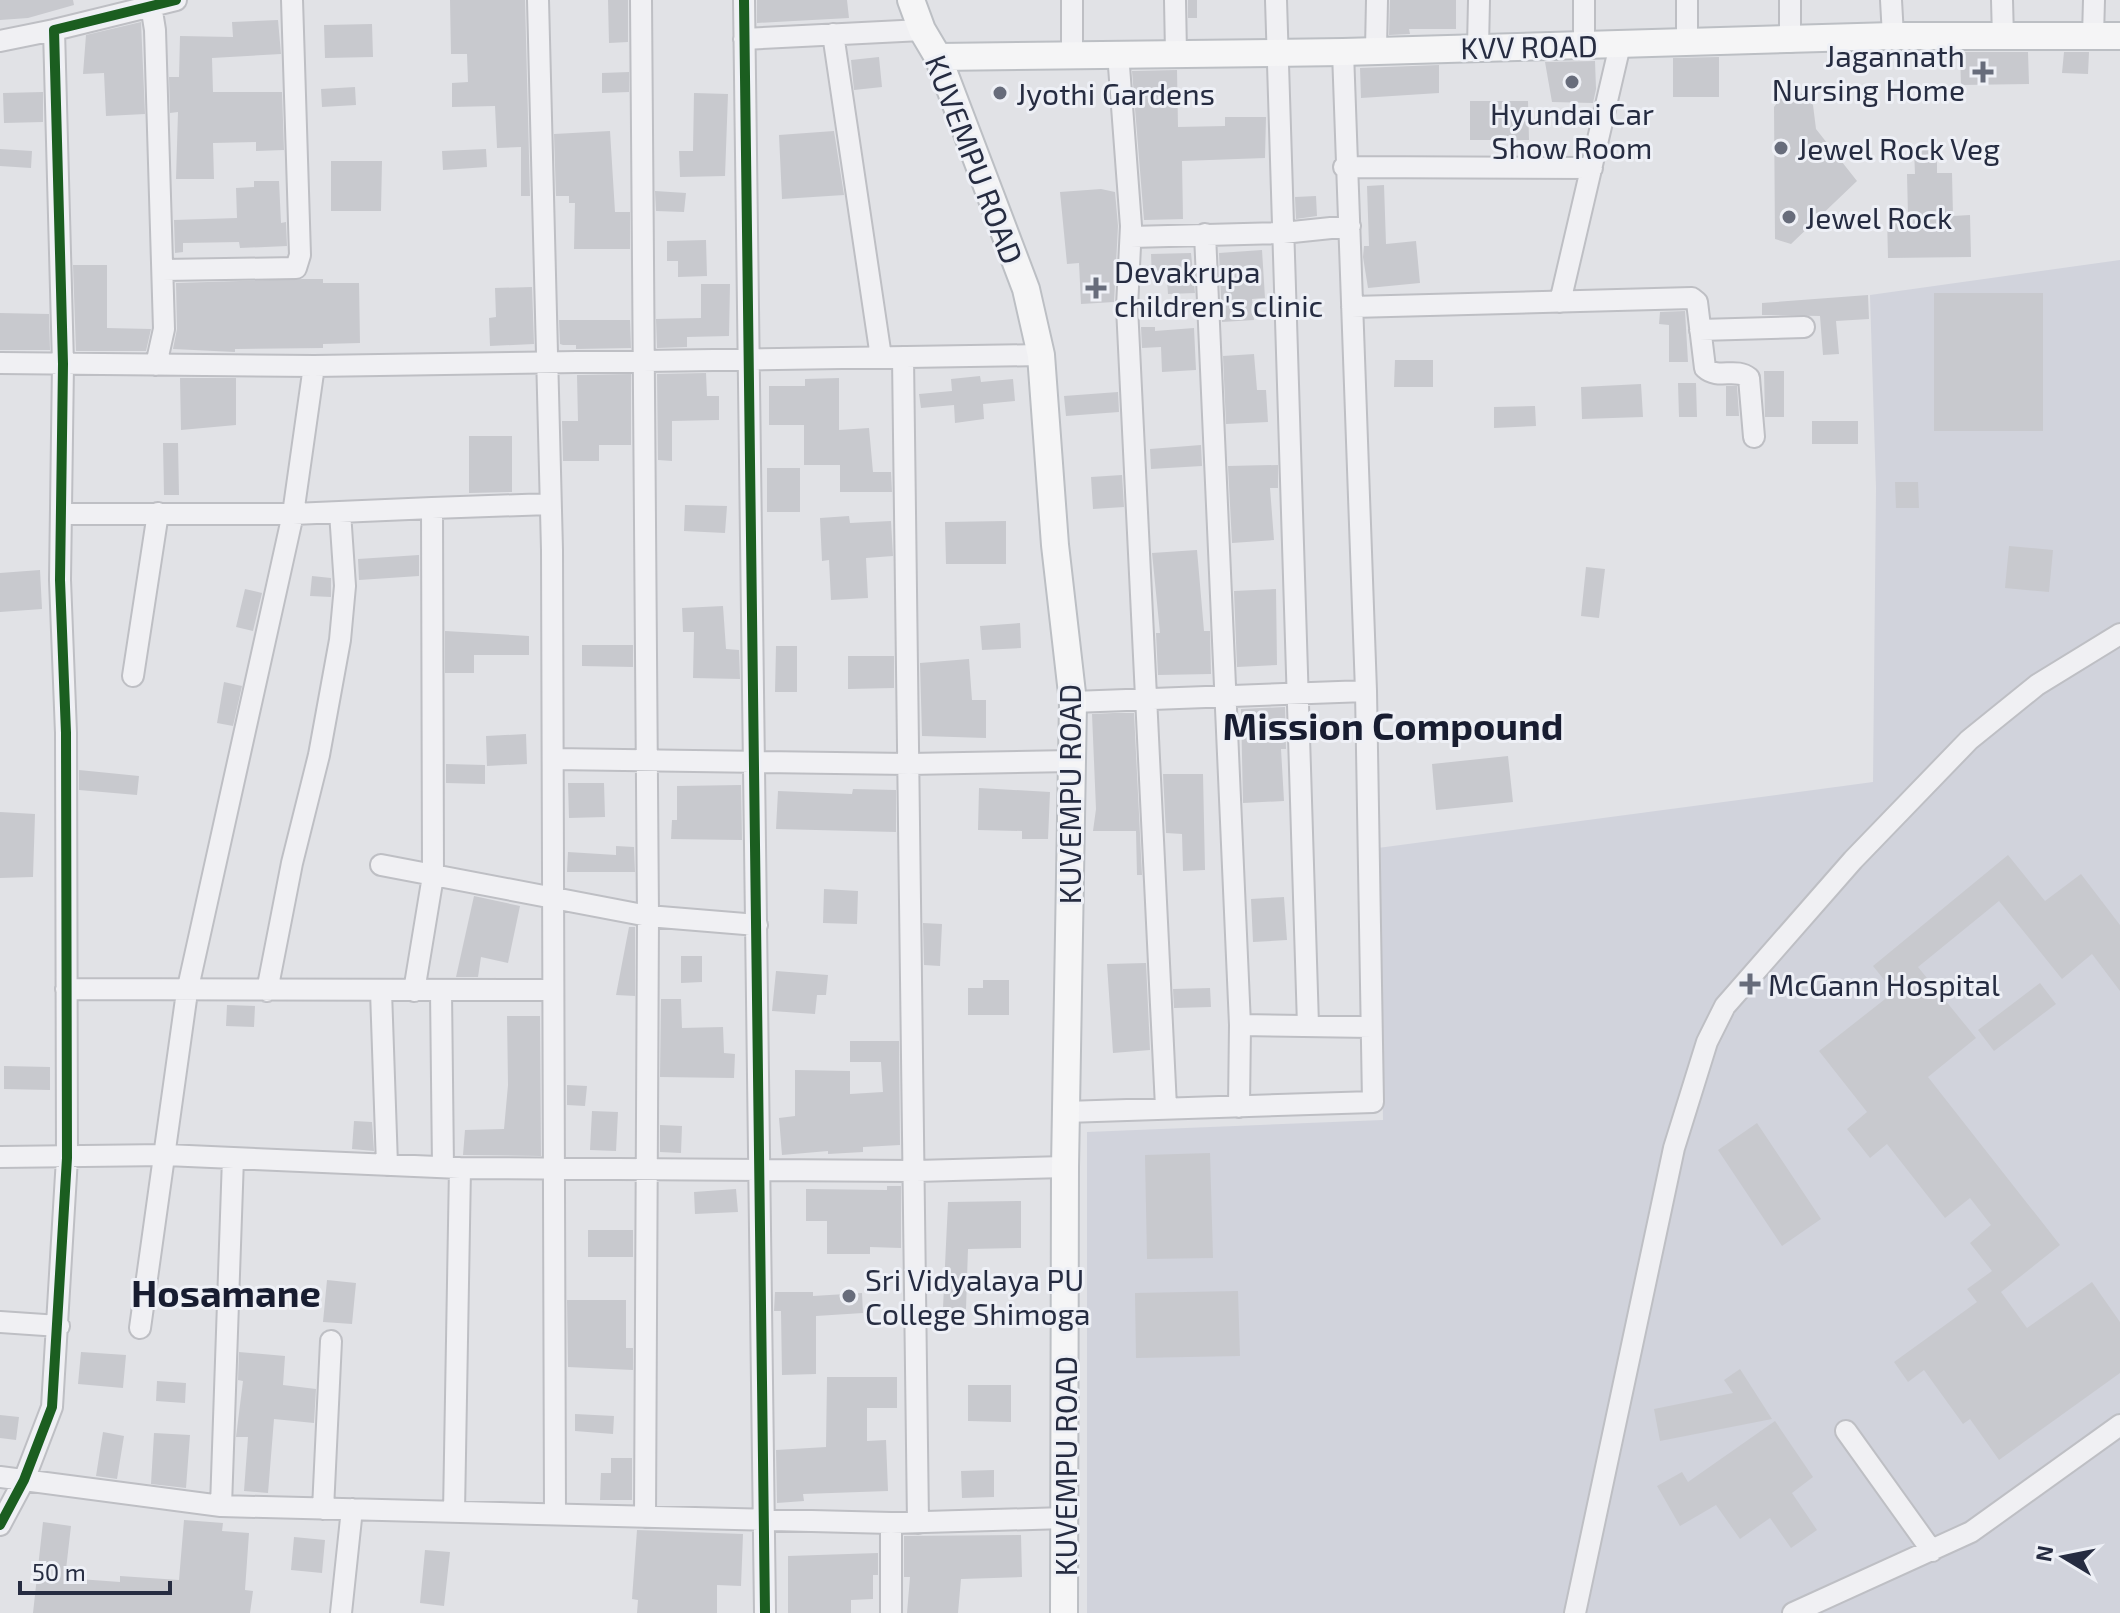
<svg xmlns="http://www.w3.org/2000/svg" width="2120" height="1613" viewBox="0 0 2120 1613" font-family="'Exo 2',sans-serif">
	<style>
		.built { fill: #d1d3dc }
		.building { fill: #c8c9ce }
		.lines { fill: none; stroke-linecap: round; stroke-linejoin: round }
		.minor-casing { stroke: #bebfc4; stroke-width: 24 }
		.major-casing { stroke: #bcbfc4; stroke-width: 30 }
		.minor { stroke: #f0f0f3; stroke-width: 20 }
		.major { stroke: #f5f5f6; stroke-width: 26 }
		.cycleway-casing { stroke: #eef0f6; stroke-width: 15 }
		.cycleway { stroke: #1b5e20; stroke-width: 10 }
		.poi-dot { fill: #676c7b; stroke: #eef0f6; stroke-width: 3 }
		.labels { text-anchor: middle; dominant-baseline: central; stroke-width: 6; stroke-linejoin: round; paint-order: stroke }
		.street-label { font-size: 30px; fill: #262c41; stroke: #eef0f6 }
		.poi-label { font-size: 30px; fill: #262c41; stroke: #eef0f6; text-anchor: start }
		.district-label { font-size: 38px; font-weight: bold; fill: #181d31; stroke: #eef0f6 }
	</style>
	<rect width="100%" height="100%" fill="#e1e2e6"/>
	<path class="built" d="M2120 260V1613H1087V1132L1383 1120 1378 848 1873 782 1876 488 1870 295Z"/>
	<path class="building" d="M0 0H73L74 5 28 18 0 20Z
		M450 0H525L530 196H521V147L497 148 495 106 452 107V83L468 82 467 54H451Z
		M608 0H628V42L609 43Z
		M757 0H847L849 18 757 23Z
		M1188 0H1197V18H1188Z
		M1390 0H1456V29H1409L1410 34 1389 35Z
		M278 20 281 54 212 58 213 92H282L284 150 256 151V142L213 143 214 179H176L178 112 170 113 169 77H179L180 36 233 37 232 22Z
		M141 22 145 114 106 116 104 73 83 74 86 35Z
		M372 24 373 57 325 58 324 25Z
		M1960 52H2028L2029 84 1961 85Z
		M2064 52H2089L2088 74 2062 73Z
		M879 57 882 87 854 90 851 60Z
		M1719 57V97H1673V58Z
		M1595 61 1596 89 1593 103 1552 102 1545 62Z
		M1439 65V93L1361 98 1360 68Z
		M1177 70 1178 127 1225 126V117H1266L1265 158 1182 161 1183 219 1144 220 1132 71Z
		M629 72V92L602 93V73Z
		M1792 84 1813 105 1816 129 1857 181 1791 244 1775 239 1774 107Z
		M355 87 356 105 322 107 321 89Z
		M43 92V122L4 123 3 93Z
		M694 93 728 94 725 176 680 177 679 151H693Z
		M1470 101H1528L1529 140H1470Z
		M610 131 615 212H630V249H574L575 203H569V196H556L554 134Z
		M834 131 844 195 782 199 779 135Z
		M0 149 32 151 31 168 0 166Z
		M486 149 487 167 443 170 442 151Z
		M1937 149V173H1952L1953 216 1970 215 1971 257 1888 258 1887 216H1908L1907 174H1915L1914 150Z
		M331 161H382L381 211H331Z
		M254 181H279L281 223 286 222 287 246 240 248 239 242 183 243V252L175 253 174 220 237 218 236 188 254 187Z
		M1384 185 1386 244 1416 241 1420 283 1368 288 1363 257 1364 246H1369L1367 186Z
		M1101 189 1115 192 1118 226 1114 302 1081 304 1079 263 1067 264 1060 192Z
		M655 191 686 193 684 212 656 211Z
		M1316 196 1317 216 1296 219 1295 197Z
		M706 240 707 276 678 277V261H667V241Z
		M1262 250 1265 298 1252 299 1254 320 1222 322 1219 253Z
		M1191 253 1195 293 1168 294 1167 280H1152L1151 254Z
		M73 265H107V328L151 329 146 351H76Z
		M303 279H323V283H359L360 343 323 344V348L235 349V352L173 349 177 329 176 283Z
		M701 284H730L729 336 687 337V347L657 348 656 319 701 318Z
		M532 287 534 344 490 346 489 318 496 317 495 288Z
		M1934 293H2043V431H1934Z
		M1868 295 1869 319 1836 321 1839 354 1823 355 1820 316 1762 315V303Z
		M1685 311 1688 362H1669V325L1659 324 1660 312Z
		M0 313 49 314 50 350H0Z
		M559 320H630L631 348 576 349V345H563L560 344Z
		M1141 327H1155V331L1194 328 1196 370 1162 372 1161 347 1142 348Z
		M1254 354 1257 390H1266L1268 422 1226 424 1223 356Z
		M1395 360H1433V387H1394Z
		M1764 371H1784V417H1765Z
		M706 373 707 396H719V420L672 421V461L658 460 657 374Z
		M631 374V445H599V461H563L562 421H578L577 375Z
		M980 376 981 382 1013 379 1015 401 983 404 984 419 955 423 954 405 921 408 919 394 952 391 951 379Z
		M180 378H236V425L181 430Z
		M839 378V430L869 428 873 472H891L892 492H840V465H804V425H769V386H805V379Z
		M1678 383H1696L1697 417H1679Z
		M1641 384 1643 417 1582 419 1581 387Z
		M1726 386H1737L1739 416H1726Z
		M1118 392 1119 412 1066 416 1064 396Z
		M1535 406 1536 426 1494 428V407Z
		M1812 421H1858V444H1812Z
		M469 436H512V492L469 493Z
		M163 443H178L179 495H164Z
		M1201 445 1202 466 1151 469 1150 449Z
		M1278 465V488H1270L1274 540 1232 543 1228 466Z
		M767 468H800V512H767Z
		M1122 475 1124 507 1093 509 1091 477Z
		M1895 482H1918L1919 508H1896Z
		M685 505 727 506 725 533 684 531Z
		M849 516 850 523 891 521 893 556 866 558 868 598 831 600 829 560 822 561 820 518Z
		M1006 521V564H946L945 522Z
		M2009 546 2053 550 2049 592 2005 588Z
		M1197 550 1204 631H1210L1211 674 1158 675 1156 633H1160L1152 553Z
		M419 555V576L359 580 358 559Z
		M1586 567 1605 569 1599 618 1581 616Z
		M40 570 42 609 0 612V573Z
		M312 576 331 578V597L310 596Z
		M245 589 262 593 253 631 236 627Z
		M1276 589 1277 665 1237 667 1234 591Z
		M723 606 726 649 739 650 740 679 693 678 694 632H683L682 608Z
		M1020 623 1021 648 982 650 980 626Z
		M445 631 529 636V655H474V673H445Z
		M582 645H633V667L582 666Z
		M776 646H797V692H775Z
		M848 656H894V688L848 689Z
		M969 659 972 700H986V738L922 736 920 663Z
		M224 682 242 686 233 726 217 723Z
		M1285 707 1286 749H1281L1284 801 1243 803 1241 709Z
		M1114 713H1134L1142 875H1137L1136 831H1093L1096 809 1092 714Z
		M526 734 527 764 487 766 486 736Z
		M1508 756 1513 802 1436 810 1432 764Z
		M446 764 485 765V784L446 783Z
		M79 770 139 776 137 795 79 790Z
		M1163 774H1203L1205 870 1183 871 1182 834 1166 833Z
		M568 783H604L605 817 569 818Z
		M741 785 742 840 671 839 672 820H677V786Z
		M979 788 1050 792 1048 839H1022V831L978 830Z
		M853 789 896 790V832L776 829 778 791 852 794Z
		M0 812 35 814 33 877 0 878Z
		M616 846 634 847 635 872H567L568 852 616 855Z
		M2008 855 2045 901 2081 874 2120 925V991L2092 954 2062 979 1999 901 1918 967 1976 1038 1928 1077 2060 1245 2001 1292 2027 1328 2092 1282 2120 1322V1373L1999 1460 1970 1419 1963 1424 1924 1370 1908 1382 1894 1362 1977 1302 1967 1289 1992 1271 1970 1243 1991 1225 1970 1198 1945 1218 1887 1144 1870 1158 1847 1129 1867 1112 1819 1051 1894 992 1873 966Z
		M824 889 858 891 857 924 823 923Z
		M474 896 520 906 508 963 481 957 478 977H456Z
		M1284 897 1287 940 1253 942 1251 899Z
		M923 923 942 924 940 966 924 965Z
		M629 927H635V996L616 995Z
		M681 956H702V982L681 983Z
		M1146 963 1150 1050 1113 1053 1107 964Z
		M776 971 828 975 826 995H817L815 1014 772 1011Z
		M983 980H1009V1015H968V988H983Z
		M2040 983 2056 1004 1994 1051 1978 1030Z
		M1210 988 1211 1007 1174 1008 1173 989Z
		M661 999H681L682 1028 723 1027 724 1053 735 1054 734 1078 660 1077Z
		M227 1005 255 1006 254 1027 226 1026Z
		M507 1016H540L541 1156 463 1155 465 1130 504 1129 508 1085Z
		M850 1041H899L900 1145 863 1147V1152L828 1154V1151L782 1155 779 1118 795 1116V1070L850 1071V1094L883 1092 881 1062H850Z
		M4 1066 50 1067V1090L4 1089Z
		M567 1085 587 1086 585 1106 567 1105Z
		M592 1111 618 1112 616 1151 590 1150Z
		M354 1121 372 1122 374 1151 352 1149Z
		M1757 1123 1821 1219 1782 1246 1718 1150Z
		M660 1125 682 1126 681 1153 660 1152Z
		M1210 1153 1213 1258 1147 1259 1145 1155Z
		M887 1186H901V1248L870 1247V1254H827V1221H806V1189L887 1190Z
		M736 1189 738 1212 695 1214 694 1192Z
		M1021 1201V1248L968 1249 966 1309 943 1308 948 1202Z
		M588 1230H633V1257H588Z
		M327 1280 356 1283 352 1324 323 1322Z
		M1238 1291 1240 1356 1136 1358 1135 1293Z
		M775 1292H813V1296L862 1293 863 1313 816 1316V1374L782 1375 781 1311H774Z
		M567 1300H626V1348H633V1370L568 1367Z
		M81 1352 126 1355 123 1388 78 1384Z
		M239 1352 285 1356 283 1385 316 1389 314 1423 274 1419 268 1493 244 1491 248 1437H236L243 1381 238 1380Z
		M1740 1369 1772 1419 1660 1441 1654 1409 1733 1393 1724 1380Z
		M827 1377H897V1408H867V1441L886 1440 888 1491 803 1494 804 1501 777 1503 776 1450 826 1447Z
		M157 1381 186 1383 185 1403 156 1401Z
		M968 1385H1011V1422L968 1421Z
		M575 1414 614 1416 613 1434 575 1431Z
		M0 1415 19 1417 16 1440 0 1438Z
		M1775 1421 1813 1477 1792 1493 1817 1530 1791 1548 1770 1518 1740 1539 1716 1505 1680 1526 1657 1486 1682 1472 1688 1482Z
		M103 1432 124 1436 117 1479 96 1476Z
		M154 1433 190 1435 186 1488 151 1484Z
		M611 1458H632V1500H600L601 1473H611Z
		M994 1470V1497L962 1498 961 1471Z
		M184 1520 223 1523 222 1531 249 1533 245 1590 253 1591 250 1613H33L43 1522 71 1526 65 1578 120 1582V1576L179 1580Z
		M637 1530 743 1534 741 1586 717 1585V1613H637L638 1600 632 1599Z
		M1021 1535 1022 1577 961 1579 958 1613H907L910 1577H904V1536Z
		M294 1537 325 1540 322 1573 291 1570Z
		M425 1550 450 1552 444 1606 420 1603Z
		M878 1553V1575H873V1599L851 1600V1613H788V1556Z"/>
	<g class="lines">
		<g class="minor-casing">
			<path id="minor" d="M538 0 552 550 555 1514
				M641 0 648 916 645 1517
				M744 0 765 1613
				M1072 0V54
				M1175 0 1176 53
				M1276 0 1308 1025
				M1584 0V45
				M1687 0V44
				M1891 0 1893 36
				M2002 0 2003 38
				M151 5 155 30 164 329 156 365
				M833 34 881 357
				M2093 36 2094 0
				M744 39 922 30
				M0 41 54 30
				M1790 42V0
				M1478 47 1479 0
				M1376 49 1377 0
				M1118 53 1131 226 1127 307 1166 1107
				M1344 167 1592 168
				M1205 234 1240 1025 1239 1107
				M1131 237 1283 233 1350 226
				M163 270 296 268 300 255 292 0
				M1560 302 1620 45
				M1352 307 1692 298 1697 302 1705 368C1718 380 1736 367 1749 378L1754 437
				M1700 330 1804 327
				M903 357 918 1523
				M0 363 314 366 1041 355
				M61 514H293L432 508
				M133 676 158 513
				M1073 702 1366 691
				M554 759 909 764 1072 761
				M381 865 648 916 757 925
				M66 989 552 990
				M267 991 292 863 319 755 340 640 345 586 340 512
				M381 991 387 1165
				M414 991 433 876 432 508 550 504
				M441 991 443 1167
				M1240 1025 1371 1027
				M1066 1112 1373 1102 1366 691 1343 52
				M0 1157 166 1155 460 1168 916 1171 1065 1167
				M0 1322 59 1326
				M140 1328 187 992 293 514 314 366
				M1846 1431 1932 1551
				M0 1477 221 1506 891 1523 1065 1518
				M221 1506 233 1158
				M323 1509 331 1341
				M454 1512 460 1168
				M891 1523V1613
				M0 1525 24 1480 52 1407 67 1158 66 733 60 580 63 364 54 30 176 0
				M341 1613 352 1509
				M1575 1613 1674 1148 1707 1042 1725 1006 1853 860 1969 740 2037 685 2120 634
				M1793 1613 1971 1532 2120 1425"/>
		</g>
		<g class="major-casing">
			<path id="major" d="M911 0 922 30 938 57 1026 289 1041 355 1055 545 1073 702 1065 1167 1064 1613
				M938 57 1343 52 1893 36H2120"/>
		</g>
		<use href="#minor" class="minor"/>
		<use href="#major" class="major"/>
		<g class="cycleway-casing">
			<path id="cycleway" d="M744 0 765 1613
				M0 1525 24 1480 52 1407 67 1158 66 733 60 580 63 364 54 30 176 0"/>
		</g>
		<use href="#cycleway" class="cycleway"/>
	</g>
	<g class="poi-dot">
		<path d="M1979 60h8v8h8v8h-8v8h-8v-8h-8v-8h8z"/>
		<circle cx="1572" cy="82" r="8"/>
		<circle cx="1000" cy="93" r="8"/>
		<circle cx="1781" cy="148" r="8"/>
		<circle cx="1789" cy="217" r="8"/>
		<path d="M1092 276h8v8h8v8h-8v8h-8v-8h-8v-8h8z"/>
		<path d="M1746 972h8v8h8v8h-8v8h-8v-8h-8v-8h8z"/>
		<circle cx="849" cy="1296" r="8"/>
	</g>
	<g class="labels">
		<g class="street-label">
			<text transform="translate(1529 46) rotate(-1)">KVV ROAD</text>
			<text transform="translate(975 159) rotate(69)">KUVEMPU ROAD</text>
			<text transform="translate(1069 794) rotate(-90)">KUVEMPU ROAD</text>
			<text transform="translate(1065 1466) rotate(-90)">KUVEMPU ROAD</text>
		</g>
		<g class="poi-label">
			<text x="1965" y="55" text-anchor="end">Jagannath<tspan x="1965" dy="34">Nursing Home</tspan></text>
			<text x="1016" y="93">Jyothi Gardens</text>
			<text x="1572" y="113" text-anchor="middle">Hyundai Car<tspan x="1572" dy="34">Show Room</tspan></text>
			<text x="1797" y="148">Jewel Rock Veg</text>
			<text x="1805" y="217">Jewel Rock</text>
			<text x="1114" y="271">Devakrupa<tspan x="1114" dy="34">children's clinic</tspan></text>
			<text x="1768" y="984">McGann Hospital</text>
			<text x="865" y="1279">Sri Vidyalaya PU<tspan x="865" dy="34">College Shimoga</tspan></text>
		</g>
		<g class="district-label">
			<text x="1393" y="725">Mission Compound</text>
			<text x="226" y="1292">Hosamane</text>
		</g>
	</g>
	<g transform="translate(2064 1557) rotate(280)" stroke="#eef0f6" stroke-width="6" paint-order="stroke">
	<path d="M0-6L14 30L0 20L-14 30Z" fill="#262c41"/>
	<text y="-12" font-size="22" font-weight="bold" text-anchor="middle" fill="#262c41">N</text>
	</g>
	<path d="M20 1581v12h150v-12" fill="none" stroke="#262c41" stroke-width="4"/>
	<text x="32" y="1581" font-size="24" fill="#262c41" stroke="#eef0f6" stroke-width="6" paint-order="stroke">50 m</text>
</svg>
